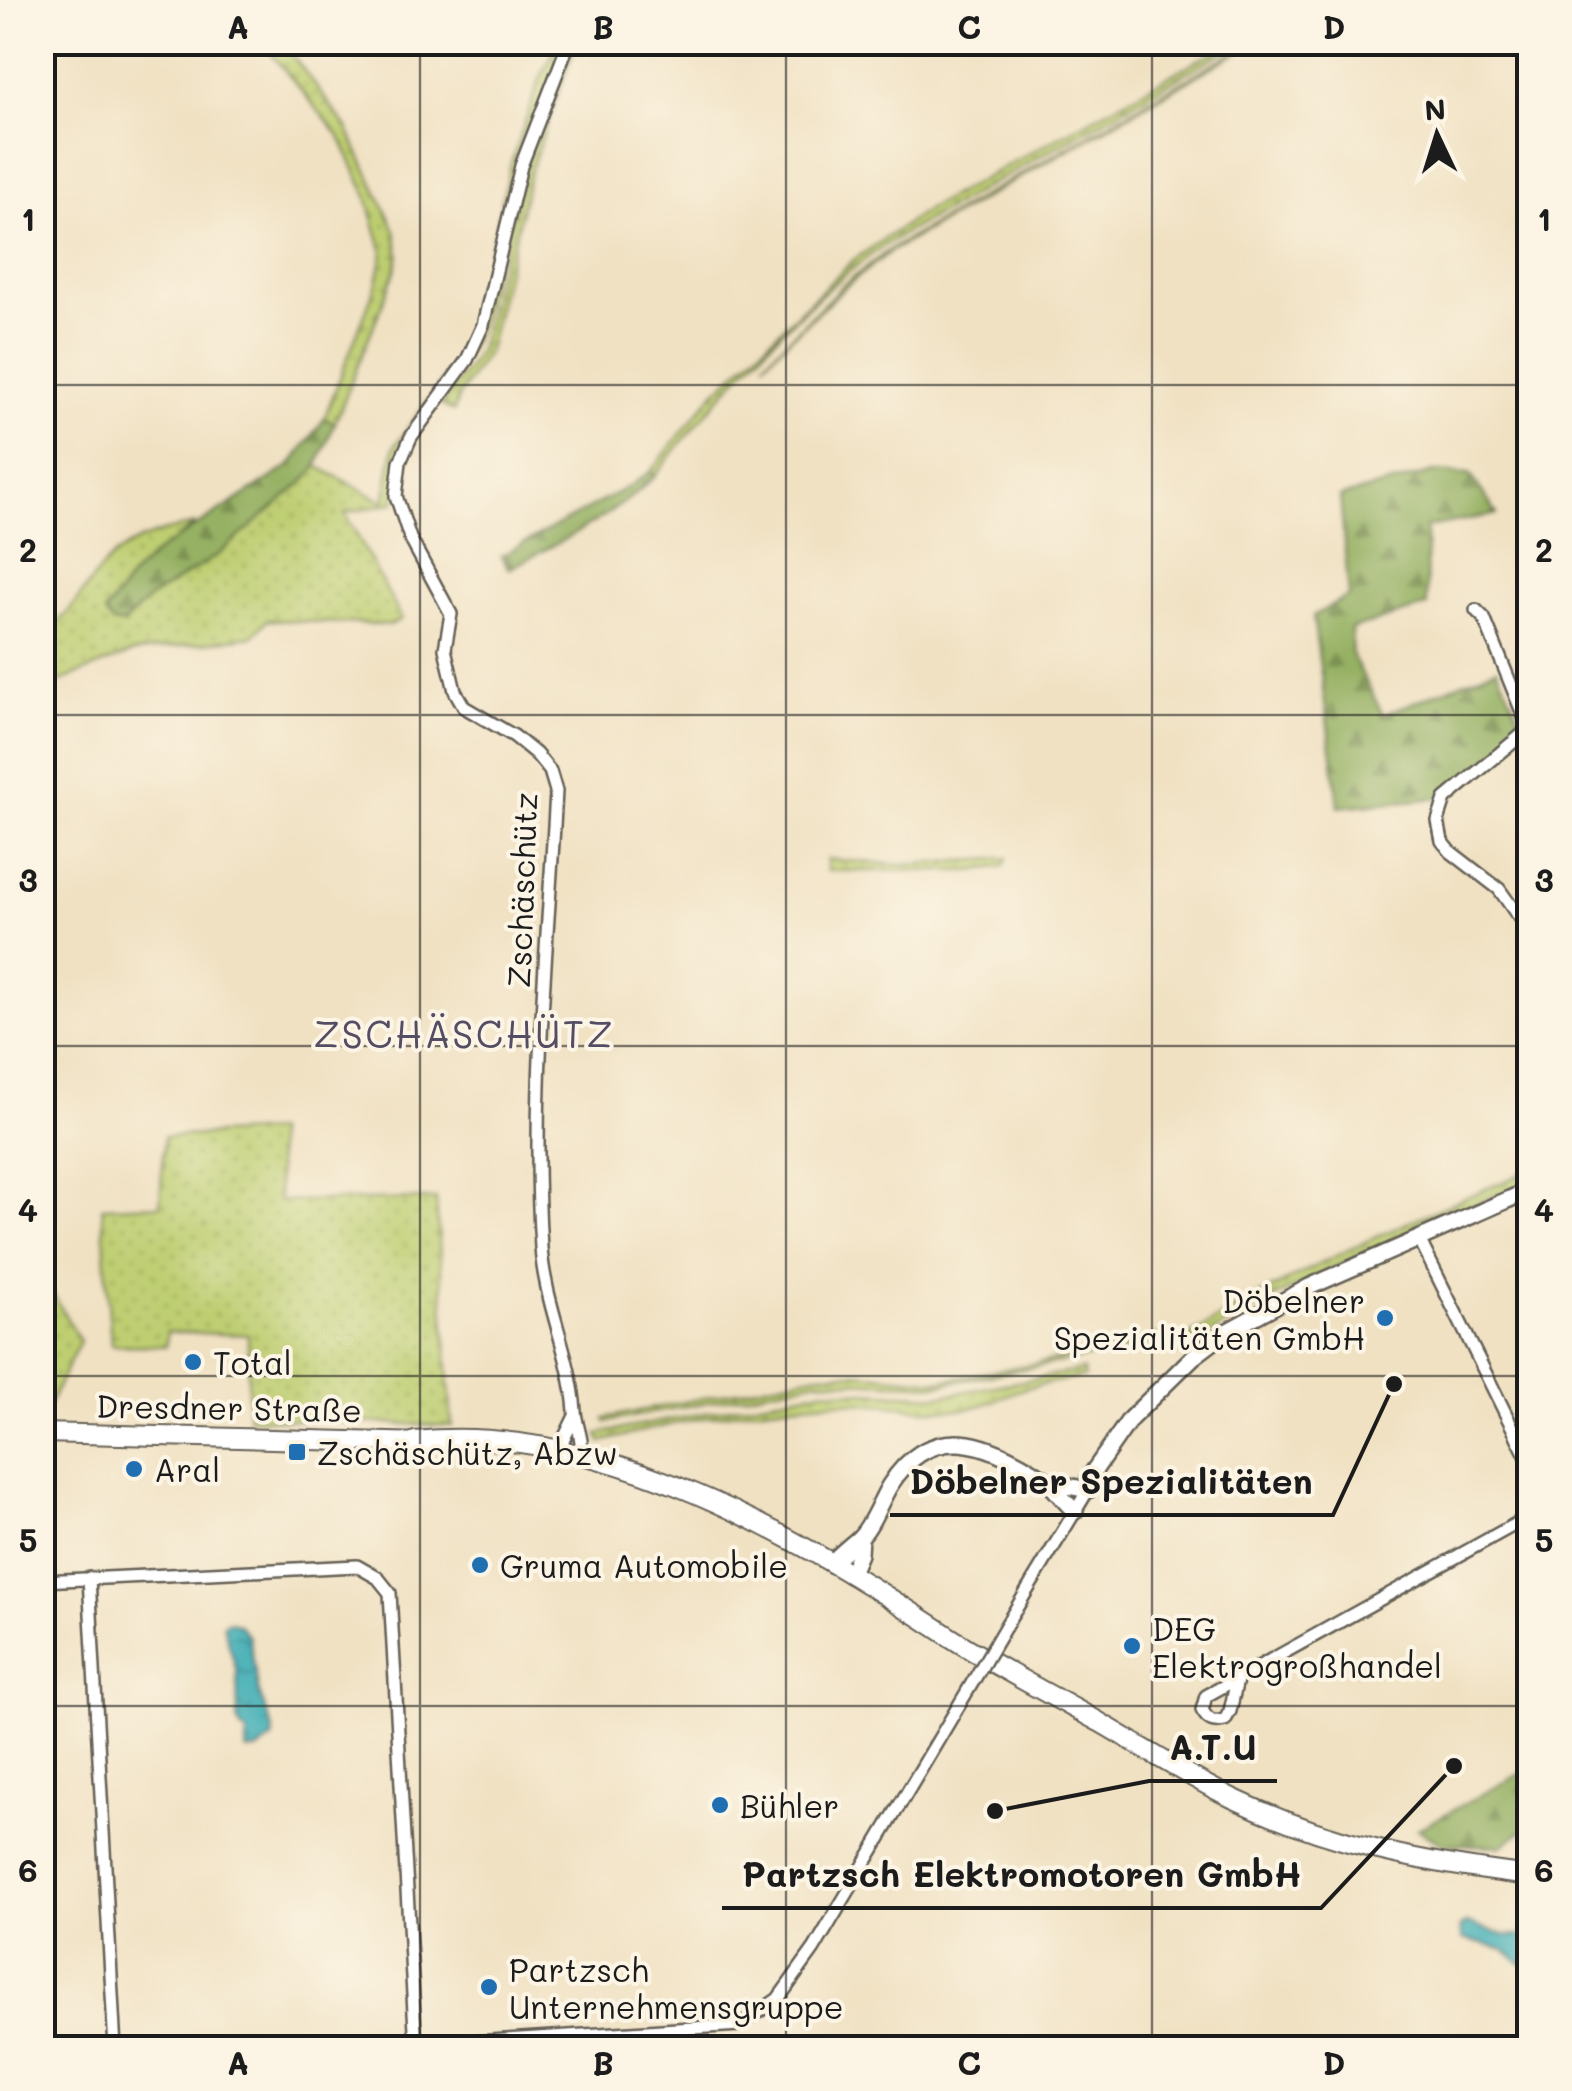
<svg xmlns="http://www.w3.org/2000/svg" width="1572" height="2091" viewBox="0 0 1572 2091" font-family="Mali,sans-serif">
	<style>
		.grass { fill: url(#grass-dots); stroke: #6d7546; stroke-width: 2.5 }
		.forest { fill: url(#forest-firs); stroke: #596640; stroke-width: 2.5 }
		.water { fill: url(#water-ripples); stroke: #2c6468; stroke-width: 2.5 }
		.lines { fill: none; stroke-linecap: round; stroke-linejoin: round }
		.street-casing { stroke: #666156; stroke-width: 16 }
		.secondary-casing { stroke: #666156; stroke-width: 20 }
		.primary-casing { stroke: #666156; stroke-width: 22 }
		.street { stroke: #fff; stroke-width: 11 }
		.secondary { stroke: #fff; stroke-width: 15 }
		.primary { stroke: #fff; stroke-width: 18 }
		.street-bridge-casing { stroke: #666156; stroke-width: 16; stroke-linecap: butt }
		.street-bridge { stroke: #fff; stroke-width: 11 }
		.grid { fill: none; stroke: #1c1c1c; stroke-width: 2.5; stroke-opacity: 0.55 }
		.poi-dot { fill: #1f6fb2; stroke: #fcf5e5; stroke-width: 4 }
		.labels { text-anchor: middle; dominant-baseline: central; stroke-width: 8; stroke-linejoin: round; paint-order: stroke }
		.street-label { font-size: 32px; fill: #1c1c1c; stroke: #fcf5e5 }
		.poi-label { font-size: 32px; fill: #1c1c1c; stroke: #fcf5e5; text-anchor: start }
		.quarter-label { font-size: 38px; letter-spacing: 2.5px; fill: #544d63; stroke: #fcf5e5 }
		.leader { fill: none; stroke: #1c1c1c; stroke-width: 4 }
		.callout-dot { fill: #1c1c1c; stroke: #fcf5e5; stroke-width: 4 }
		.callout-label { font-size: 35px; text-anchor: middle; font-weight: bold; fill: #1c1c1c; stroke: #fcf5e5; stroke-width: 8; stroke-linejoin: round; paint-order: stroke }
		.neatline { fill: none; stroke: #1c1c1c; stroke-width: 4 }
		.grid-label { font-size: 32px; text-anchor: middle; font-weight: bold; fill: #1c1c1c }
	</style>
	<defs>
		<pattern id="grass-dots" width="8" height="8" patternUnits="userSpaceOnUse" patternTransform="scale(2.5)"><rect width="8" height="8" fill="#bece71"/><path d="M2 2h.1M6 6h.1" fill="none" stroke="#a3b061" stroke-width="1.8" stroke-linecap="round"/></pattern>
		<pattern id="forest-firs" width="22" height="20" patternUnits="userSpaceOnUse" patternTransform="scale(2.5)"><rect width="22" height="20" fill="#96b163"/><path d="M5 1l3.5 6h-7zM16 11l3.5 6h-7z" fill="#7a8f51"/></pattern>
		<pattern id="water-ripples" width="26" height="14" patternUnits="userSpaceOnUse" patternTransform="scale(2.5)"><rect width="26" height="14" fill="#3bacb4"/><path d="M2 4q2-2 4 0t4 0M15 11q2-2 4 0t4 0" fill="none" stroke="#318b92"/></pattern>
	</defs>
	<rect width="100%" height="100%" fill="#fcf5e5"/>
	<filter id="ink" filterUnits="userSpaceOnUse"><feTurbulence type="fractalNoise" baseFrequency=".01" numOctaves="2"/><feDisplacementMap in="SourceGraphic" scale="20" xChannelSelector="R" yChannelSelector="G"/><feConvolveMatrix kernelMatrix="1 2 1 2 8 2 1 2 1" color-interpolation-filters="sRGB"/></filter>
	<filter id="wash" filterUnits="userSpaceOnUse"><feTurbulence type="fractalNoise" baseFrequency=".0048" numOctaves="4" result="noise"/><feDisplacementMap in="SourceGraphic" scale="40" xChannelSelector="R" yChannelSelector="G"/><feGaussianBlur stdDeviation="2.25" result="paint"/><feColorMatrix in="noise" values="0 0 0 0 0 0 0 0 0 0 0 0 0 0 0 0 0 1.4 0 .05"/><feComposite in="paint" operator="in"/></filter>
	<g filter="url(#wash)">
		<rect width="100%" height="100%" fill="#f0e1c2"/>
		<path class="grass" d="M277 43H283L347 128 395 230 399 255 394 274 335 423 324 419 377 282 383 253 366 194 340 137 267 49Z
			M558 43H565L529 132 480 323 470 348 408 434 394 503 345 513 402 619 390 625 267 620 252 636 132 653 43 688V633C69 618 81 593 100 570 125 540 158 532 195 524L135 572 105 612 123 624 148 599 219 554 317 466 384 502 394 447 453 366 473 324 511 163 540 79Z
			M573 43H577L531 168 488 351 459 395 454 411 441 405 479 351 525 166Z
			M1229 43H1239L901 235C813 288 717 396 654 477L651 471 713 394 856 258 930 208Z
			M1249 43H1254L890 252 845 287 764 363 843 285 889 250Z
			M1007 858 1004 866 972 871H827V859L900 865Z
			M275 1131 279 1201 436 1199 452 1426 248 1418V1335L167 1332 166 1346 111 1345 102 1207 160 1205 164 1137Z
			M1529 1171V1182C1407 1229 1290 1285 1178 1353L1160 1344 937 1385 820 1380 606 1422 605 1418 819 1374 856 1373 938 1381 1055 1360 1158 1336 1180 1342C1289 1273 1410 1220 1529 1171Z
			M42 1275 80 1341 47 1408 42 1406Z
			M1083 1370 1084 1377C1064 1380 1043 1383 1023 1389 1003 1395 987 1406 966 1409 924 1413 885 1402 843 1402 763 1403 678 1421 601 1442L598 1434 822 1390 939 1396Z"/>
		<path class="forest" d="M324 419 335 423 317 466 308 478 219 554 148 599 123 624 112 623 105 613 135 572 161 549 291 465Z
			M651 471 654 477C613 517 559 542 509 569L501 556 628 487Z
			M1434 472 1470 474 1497 514 1426 527 1427 606 1351 629 1352 655 1383 715 1497 668 1525 729 1440 798 1339 807 1313 616 1349 596 1340 497Z
			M1529 1769V1826L1501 1846 1443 1844 1418 1829Z"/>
		<path class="water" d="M229 1621 240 1625 249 1637 259 1693 273 1729V1739L257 1751H247V1732L241 1729 238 1720 237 1672 223 1624Z
			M1467 1923 1505 1935H1529V1969L1504 1950 1463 1939 1460 1928Z"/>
	</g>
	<g filter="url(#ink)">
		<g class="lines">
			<g class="street-casing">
				<path id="street" d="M569 42 521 166 483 325 467 360 411 437 400 462 396 496 410 538 451 614 445 649 455 691 464 707 514 736 536 754 550 771 556 791C548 943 531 1096 541 1248 545 1305 571 1355 575 1411 576 1426 584 1440 581 1456
					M1476 610 1484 618 1529 729
					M1530 728 1445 799 1438 821 1442 841 1451 852 1499 889 1530 933
					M1419 1239 1530 1463
					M558 1451 575 1416
					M89 1578 115 2048
					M42 1581 357 1566 378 1578 390 1593 416 2047
					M1005 1627 1088 1490
					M1237 1680 1230 1711 1225 1720C1213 1723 1208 1721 1202 1710L1206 1696 1530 1516
					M379 2048 740 2025 778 1999 814 1949 968 1690"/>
			</g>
			<g class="secondary-casing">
				<path id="secondary" d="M1048 1482 1088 1490
					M1088 1490 1089 1478 1130 1419 1193 1357 1226 1332 1309 1287 1530 1190
					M831 1564C839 1554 849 1547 859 1538 872 1526 880 1501 890 1485 932 1419 989 1442 1043 1478 1055 1487 1063 1501 1075 1511
					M850 1575 859 1554 860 1537"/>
			</g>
			<g class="primary-casing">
				<path id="primary" d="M42 1433 426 1443
					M415 1441C603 1421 799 1537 950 1637 998 1668 1051 1695 1101 1723 1144 1748 1187 1776 1232 1798 1330 1845 1423 1863 1530 1876"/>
			</g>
			<use href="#street" class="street"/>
			<use href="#secondary" class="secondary"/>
			<use href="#primary" class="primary"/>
			<g class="street-bridge-casing">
				<path id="street-bridge" d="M968 1690 1005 1627"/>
			</g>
			<use href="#street-bridge" class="street-bridge"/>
		</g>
	</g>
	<path class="grid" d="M420 42V2048M786 42V2048M1152 42V2048M42 385H1530M42 715H1530M42 1046H1530M42 1376H1530M42 1706H1530"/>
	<g class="poi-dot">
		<circle cx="1385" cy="1318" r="10"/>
		<circle cx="193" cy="1362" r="10"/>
		<rect x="287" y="1442" width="20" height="20" rx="5"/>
		<circle cx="134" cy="1469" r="10"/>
		<circle cx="480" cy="1565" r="10"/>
		<circle cx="1132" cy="1646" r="10"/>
		<circle cx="720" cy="1805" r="10"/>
		<circle cx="489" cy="1987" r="10"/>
	</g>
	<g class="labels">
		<g class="street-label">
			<text transform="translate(521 890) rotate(-88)">Zschäschütz</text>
			<text transform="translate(229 1407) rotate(1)">Dresdner Straße</text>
		</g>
		<g class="poi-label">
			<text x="1365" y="1300" text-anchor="end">Döbelner<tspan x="1365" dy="37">Spezialitäten GmbH</tspan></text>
			<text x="213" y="1362">Total</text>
			<text x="317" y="1452">Zschäschütz, Abzw</text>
			<text x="154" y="1469">Aral</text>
			<text x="500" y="1565">Gruma Automobile</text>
			<text x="1152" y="1628">DEG<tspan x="1152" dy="37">Elektrogroßhandel</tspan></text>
			<text x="740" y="1805">Bühler</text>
			<text x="509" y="1969">Partzsch<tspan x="509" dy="37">Unternehmensgruppe</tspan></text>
		</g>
		<g class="quarter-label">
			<text x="464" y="1033">ZSCHÄSCHÜTZ</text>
		</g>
	</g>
	<path class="leader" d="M1394 1384L1333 1515H890M995 1811L1149 1781H1277M1454 1766L1321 1908H722"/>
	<g class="callout-dot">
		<circle cx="1394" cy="1384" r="10"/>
		<circle cx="995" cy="1811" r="10"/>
		<circle cx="1454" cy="1766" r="10"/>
	</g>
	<g class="callout-label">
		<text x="1111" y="1494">Döbelner Spezialitäten</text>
		<text x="1213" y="1760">A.T.U</text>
		<text x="1022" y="1887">Partzsch Elektromotoren GmbH</text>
	</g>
	<rect width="1572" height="2091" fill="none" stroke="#fcf5e5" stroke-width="110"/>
	<g transform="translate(1437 135) rotate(356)" stroke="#fcf5e5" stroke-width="8" paint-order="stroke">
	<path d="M0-8L18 38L0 25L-18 38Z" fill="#1c1c1c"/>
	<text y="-15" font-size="28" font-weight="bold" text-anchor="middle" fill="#1c1c1c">N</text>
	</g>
	<rect x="55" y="55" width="1462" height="1981" class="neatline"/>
	<g class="grid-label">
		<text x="238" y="39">A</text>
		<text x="603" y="39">B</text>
		<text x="969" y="39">C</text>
		<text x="1334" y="39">D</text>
		<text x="28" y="231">1</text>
		<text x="1544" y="231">1</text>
		<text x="28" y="562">2</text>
		<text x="1544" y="562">2</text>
		<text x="28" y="892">3</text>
		<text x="1544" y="892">3</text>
		<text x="28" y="1222">4</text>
		<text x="1544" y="1222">4</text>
		<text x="28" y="1552">5</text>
		<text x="1544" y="1552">5</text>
		<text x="28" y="1882">6</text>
		<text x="1544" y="1882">6</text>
		<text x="238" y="2075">A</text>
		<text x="603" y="2075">B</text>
		<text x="969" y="2075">C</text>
		<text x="1334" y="2075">D</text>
	</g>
</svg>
